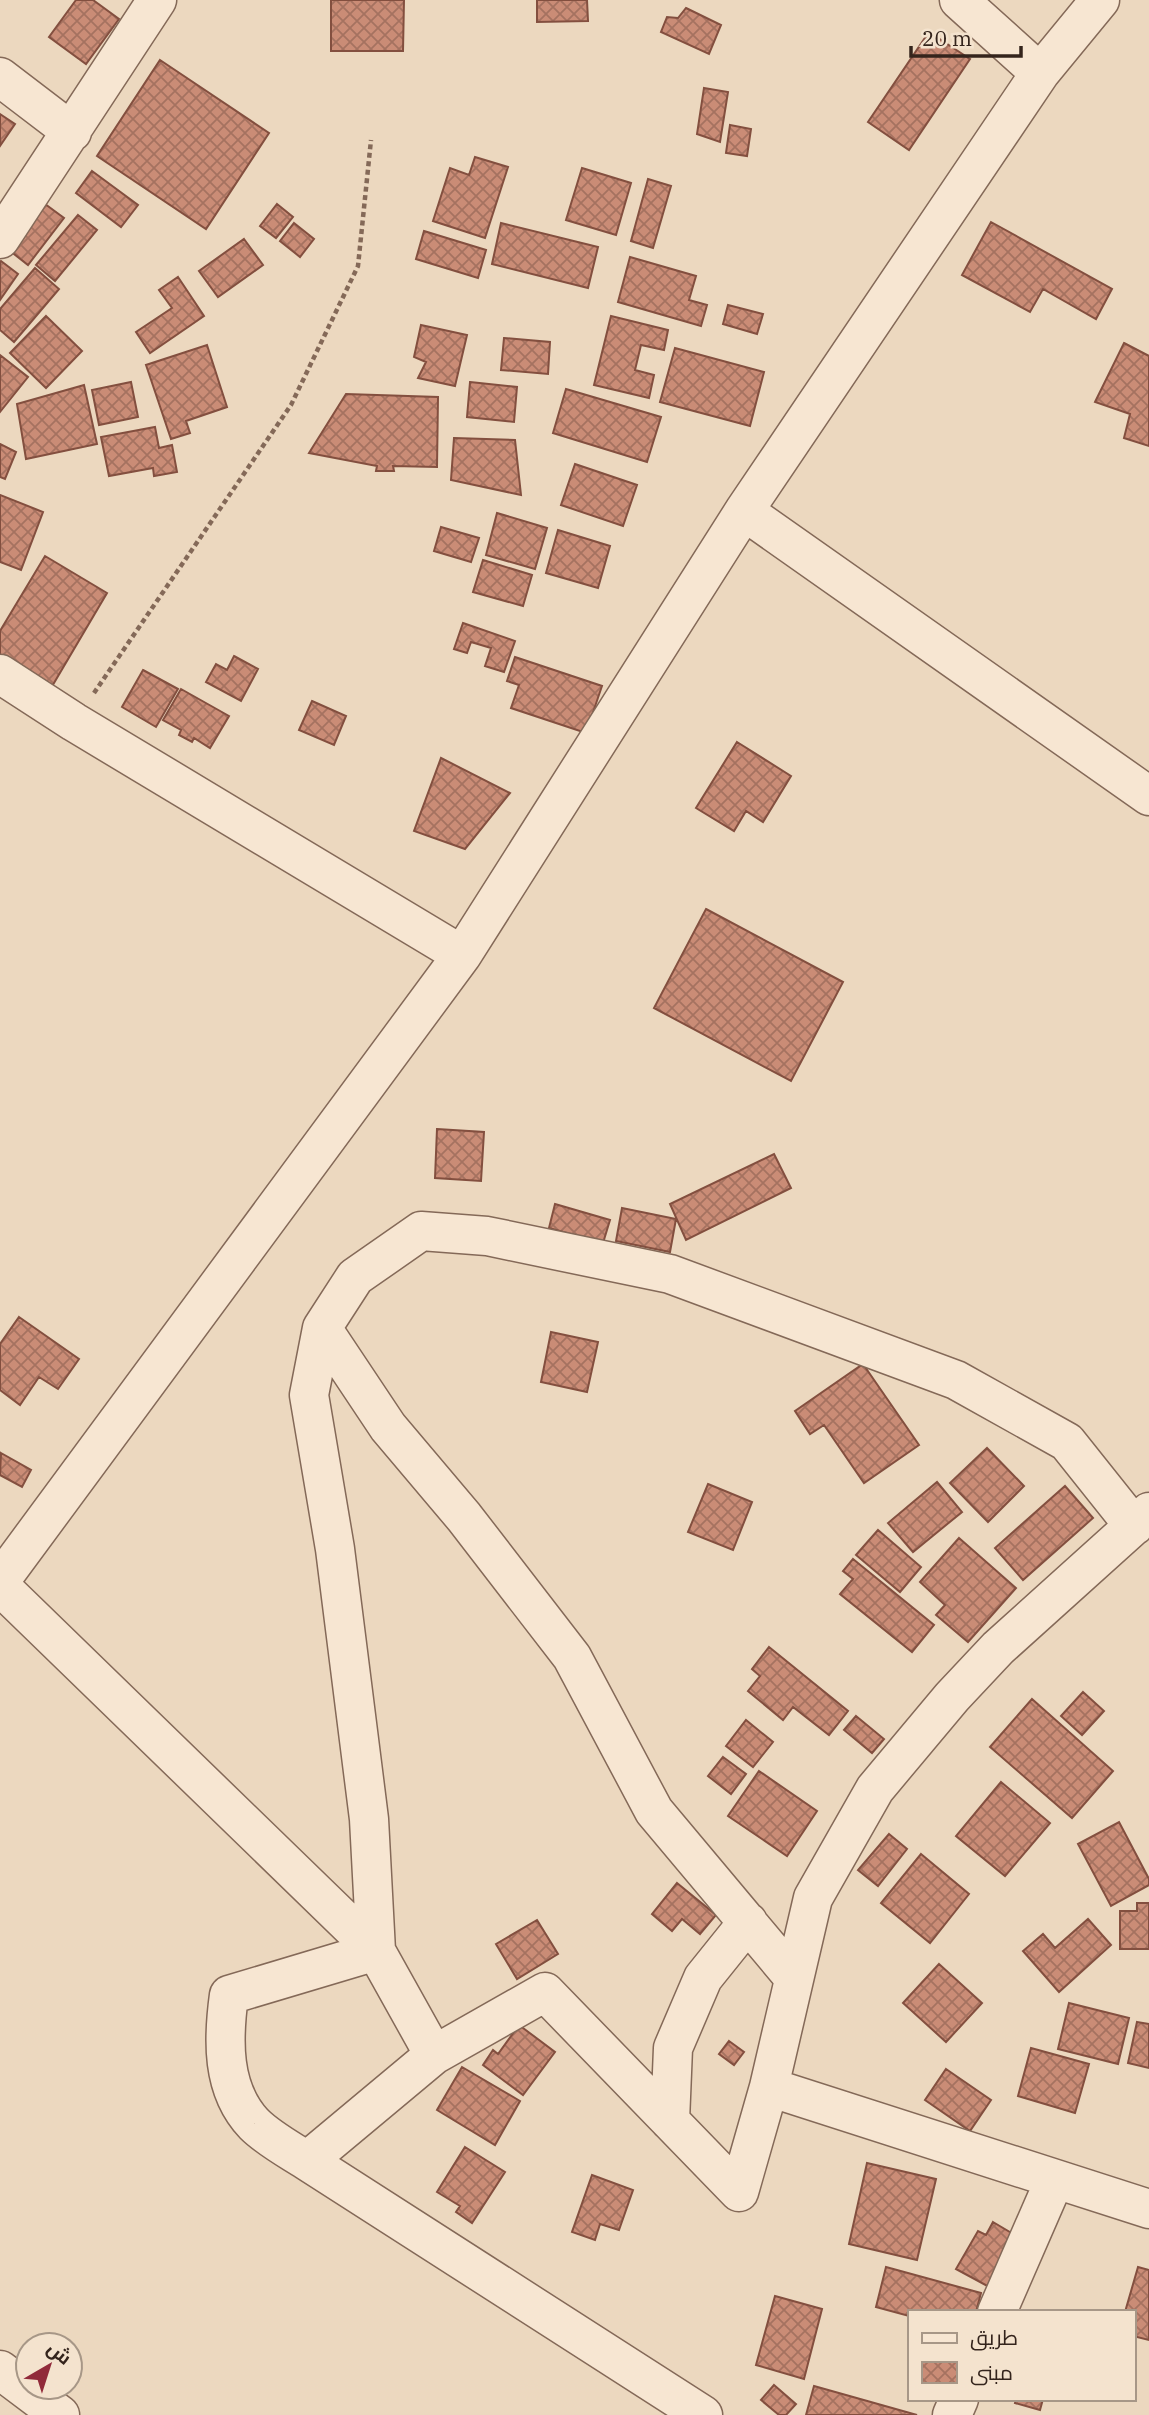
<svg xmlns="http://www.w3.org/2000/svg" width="1149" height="2415" viewBox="0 0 1149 2415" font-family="'IBM Plex Serif',Cairo,serif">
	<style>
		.building { fill: url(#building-cross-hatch); stroke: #834f3f; stroke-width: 2 }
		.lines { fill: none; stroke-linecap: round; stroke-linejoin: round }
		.minor-casing { stroke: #846958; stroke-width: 41 }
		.path { stroke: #846958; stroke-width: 4.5; stroke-dasharray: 5 3.5; stroke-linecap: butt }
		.minor { stroke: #f7e6d2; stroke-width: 38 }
	</style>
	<defs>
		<pattern id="building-cross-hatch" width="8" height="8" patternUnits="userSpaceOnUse" patternTransform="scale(1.75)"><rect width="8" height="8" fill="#ca8c76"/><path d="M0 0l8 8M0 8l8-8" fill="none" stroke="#a57260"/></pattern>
	</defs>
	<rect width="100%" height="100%" fill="#ecd8bf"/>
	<path class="building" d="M76 0H93L119 19 86 64 49 37Z
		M331 0H404L403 51H331Z
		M537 0H587L588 21 537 22Z
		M686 8 721 25 709 54 661 32 667 17 678 18Z
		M929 32 970 59 909 150 868 122Z
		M160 60 269 133 206 229 97 156Z
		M704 88 728 92 720 142 697 134Z
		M0 114 15 124 0 146Z
		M730 125 751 129 747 156 726 153Z
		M475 157 508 167 485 238 433 221 450 168 469 175Z
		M582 168 631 183 616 235 566 220Z
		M92 171 138 205 121 227 76 193Z
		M648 179 671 186 653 248 631 241Z
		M41 201 64 218 28 265 5 247Z
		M277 204 293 217 276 238 260 226Z
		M78 215 97 230 55 281 36 265Z
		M991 222 1112 289 1096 319 1043 289 1030 312 962 275Z
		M294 223 314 239 300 257 280 241Z
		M501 223 598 247 588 288 492 264Z
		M424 231 486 250 478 278 416 259Z
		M244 239 263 265 218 297 199 271Z
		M630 257 696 276 689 300 707 305 701 326 618 302Z
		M1 261 18 274 0 300V262Z
		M35 268 59 289 14 342 0 330V309Z
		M178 277 204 316 150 353 136 332 172 308 159 290Z
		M728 305 763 314 757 334 723 324Z
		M46 316 82 351 46 388 10 353Z
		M611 316 668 330 664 350 641 345 635 370 654 375 649 398 594 385Z
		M421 325 467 335 455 386 418 378 426 362 414 357Z
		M504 338 550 342 548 374 501 370Z
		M1124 343 1149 356V446L1124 438 1130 414 1095 402Z
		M207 345 227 407 186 421 190 433 171 439 146 365Z
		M675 348 764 372 750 426 660 402Z
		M0 355 28 377 0 412Z
		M131 382 138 417 99 425 92 390Z
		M470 382 517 387 514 422 467 417Z
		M84 385 97 444 26 459 17 404Z
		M566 389 661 417 647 462 553 433Z
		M346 394 438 397 437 467 393 466 394 471H376L377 466 309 453Z
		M155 427 159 448 172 445 177 472 154 476 153 468 109 476 101 437Z
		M454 438 515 440 521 495 451 480Z
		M0 444 16 452 5 479 0 477Z
		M575 464 637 485 623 526 561 505Z
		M0 495 43 512 21 570 0 562Z
		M497 513 547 528 535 569 486 555Z
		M441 527 479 538 471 562 434 551Z
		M558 530 610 546 598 588 546 573Z
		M45 556 107 593 51 688 0 657V631Z
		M483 560 532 575 523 606 473 592Z
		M463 623 515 641 504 672 485 666 491 648 471 642 467 653 454 649Z
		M234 656 258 669 241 701 206 682 216 664 227 670Z
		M515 657 602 686 586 733 511 708 519 685 507 681Z
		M143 670 178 689 156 727 122 707Z
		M181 689 229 716 210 748 194 738 192 742 179 735 181 730 163 720Z
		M312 701 346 716 334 745 299 730Z
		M737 742 791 776 763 822 746 811 734 831 696 808Z
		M441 758 510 793 465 849 414 831Z
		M706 909 843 982 791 1081 654 1008Z
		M437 1129 484 1132 481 1181 435 1178Z
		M774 1154 791 1188 686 1240 670 1204Z
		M555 1204 610 1220 603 1243 549 1228Z
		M622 1208 676 1219 670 1252 616 1241Z
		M19 1317 79 1359 58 1389 39 1377 20 1405 0 1390V1344Z
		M551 1332 598 1342 587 1392 541 1382Z
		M863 1364 919 1445 864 1483 824 1425 810 1434 795 1411Z
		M987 1448 1024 1486 988 1522 950 1483Z
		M1 1453 31 1470 22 1487 0 1475Z
		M937 1482 962 1512 913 1552 888 1523Z
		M708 1484 752 1502 733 1550 688 1532Z
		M1065 1486 1093 1518 1023 1580 995 1548Z
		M878 1530 921 1567 900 1592 856 1555Z
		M959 1538 1016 1588 968 1642 936 1615 945 1605 920 1582Z
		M853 1559 934 1625 912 1652 840 1594 853 1579 843 1571Z
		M769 1647 848 1711 829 1735 793 1707 783 1720 748 1691 760 1676 752 1669Z
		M1083 1692 1104 1711 1082 1735 1061 1716Z
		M1032 1699 1113 1771 1072 1818 990 1747Z
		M856 1716 884 1739 872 1753 844 1730Z
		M746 1720 773 1742 753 1767 726 1746Z
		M723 1757 746 1774 731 1794 708 1776Z
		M759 1771 817 1811 787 1856 728 1816Z
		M1001 1782 1050 1823 1005 1876 956 1836Z
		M1119 1822 1149 1879V1885L1111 1906 1078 1844Z
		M889 1834 907 1849 878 1886 858 1870Z
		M921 1854 969 1894 930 1943 881 1903Z
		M677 1883 716 1915 700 1934 682 1919 672 1931 652 1914Z
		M1137 1903H1149V1949H1120V1911H1137Z
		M1088 1919 1111 1945 1059 1992 1023 1951 1043 1934 1055 1948Z
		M537 1920 558 1954 517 1979 496 1944Z
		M939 1964 982 2003 946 2042 903 2003Z
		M1069 2003 1129 2018 1118 2064 1058 2049Z
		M1137 2022 1149 2024V2068L1128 2063Z
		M519 2025 555 2052 523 2095 483 2065 493 2050 498 2054Z
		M729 2041 744 2052 734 2065 719 2054Z
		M1031 2048 1089 2064 1075 2113 1018 2096Z
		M462 2067 520 2101 495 2145 437 2110Z
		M946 2069 991 2100 970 2131 925 2100Z
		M465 2147 505 2172 472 2223 456 2212 460 2206 437 2192Z
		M867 2163 936 2179 917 2260 849 2244Z
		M592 2175 633 2190 619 2230 600 2224 595 2240 572 2232Z
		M993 2222 1020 2238 991 2288 956 2269 978 2231 986 2235Z
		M886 2267 981 2293 976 2312H909V2316L876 2307Z
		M1138 2267 1149 2270V2340L1133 2336V2312H1125Z
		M775 2296 822 2309 804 2379 756 2365Z
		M774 2385 796 2404 786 2415H779L761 2400Z
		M814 2386 917 2415H806Z
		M1016 2399H1043L1040 2410 1015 2403Z"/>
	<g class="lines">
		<g class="minor-casing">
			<path id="minor" d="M959 0 1040 73
				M0 77 72 132
				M0 239 157 0
				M744 511 1149 796
				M0 674 74 722 462 955
				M322 1328 388 1427 464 1517 572 1657 654 1811 794 1978
				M0 1581 462 955 744 511 1040 73 1100 0
				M0 1586 376 1951 229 1995C223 2039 221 2089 254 2124 269 2139 290 2150 307 2161L703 2415
				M434 2055 376 1951 369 1819 335 1549 309 1395 322 1328 355 1277 421 1231 487 1236 670 1274 956 1380 1067 1442 1134 1526
				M769 2087 1149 2209
				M670 2121 673 2048 703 1978 748 1922
				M307 2161 434 2055 545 1992 739 2192 769 2087 813 1898 875 1789 952 1697 998 1648 1149 1512
				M997 2312 1055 2179
				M0 2370 60 2415
				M952 2415 959 2399"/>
		</g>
		<path class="path" d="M94 693 291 405 358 266 371 140"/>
		<use href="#minor" class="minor"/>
	</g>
	<rect x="908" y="2310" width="228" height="91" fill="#f4e3ce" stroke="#a79787" stroke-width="2"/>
	<rect x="922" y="2333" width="35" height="10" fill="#f7e6d2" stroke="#a79787" stroke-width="2"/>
	<text x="970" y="2345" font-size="21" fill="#34241c">طريق</text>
	<rect x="922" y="2362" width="35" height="21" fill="url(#building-cross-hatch)" stroke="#a79787" stroke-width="2"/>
	<text x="970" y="2380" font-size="21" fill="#34241c">مبنى</text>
	<g transform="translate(49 2366) rotate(39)"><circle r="33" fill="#f4e3ce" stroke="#a79787" stroke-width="2"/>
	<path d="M0-5L12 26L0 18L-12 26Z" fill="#912a3a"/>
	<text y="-10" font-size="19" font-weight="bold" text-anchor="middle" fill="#34241c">ش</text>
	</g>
	<path d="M911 46v10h110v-10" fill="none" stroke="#34241c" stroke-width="3.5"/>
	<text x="922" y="46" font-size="21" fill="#34241c" stroke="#f4e3ce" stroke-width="5" paint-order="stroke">20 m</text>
</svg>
